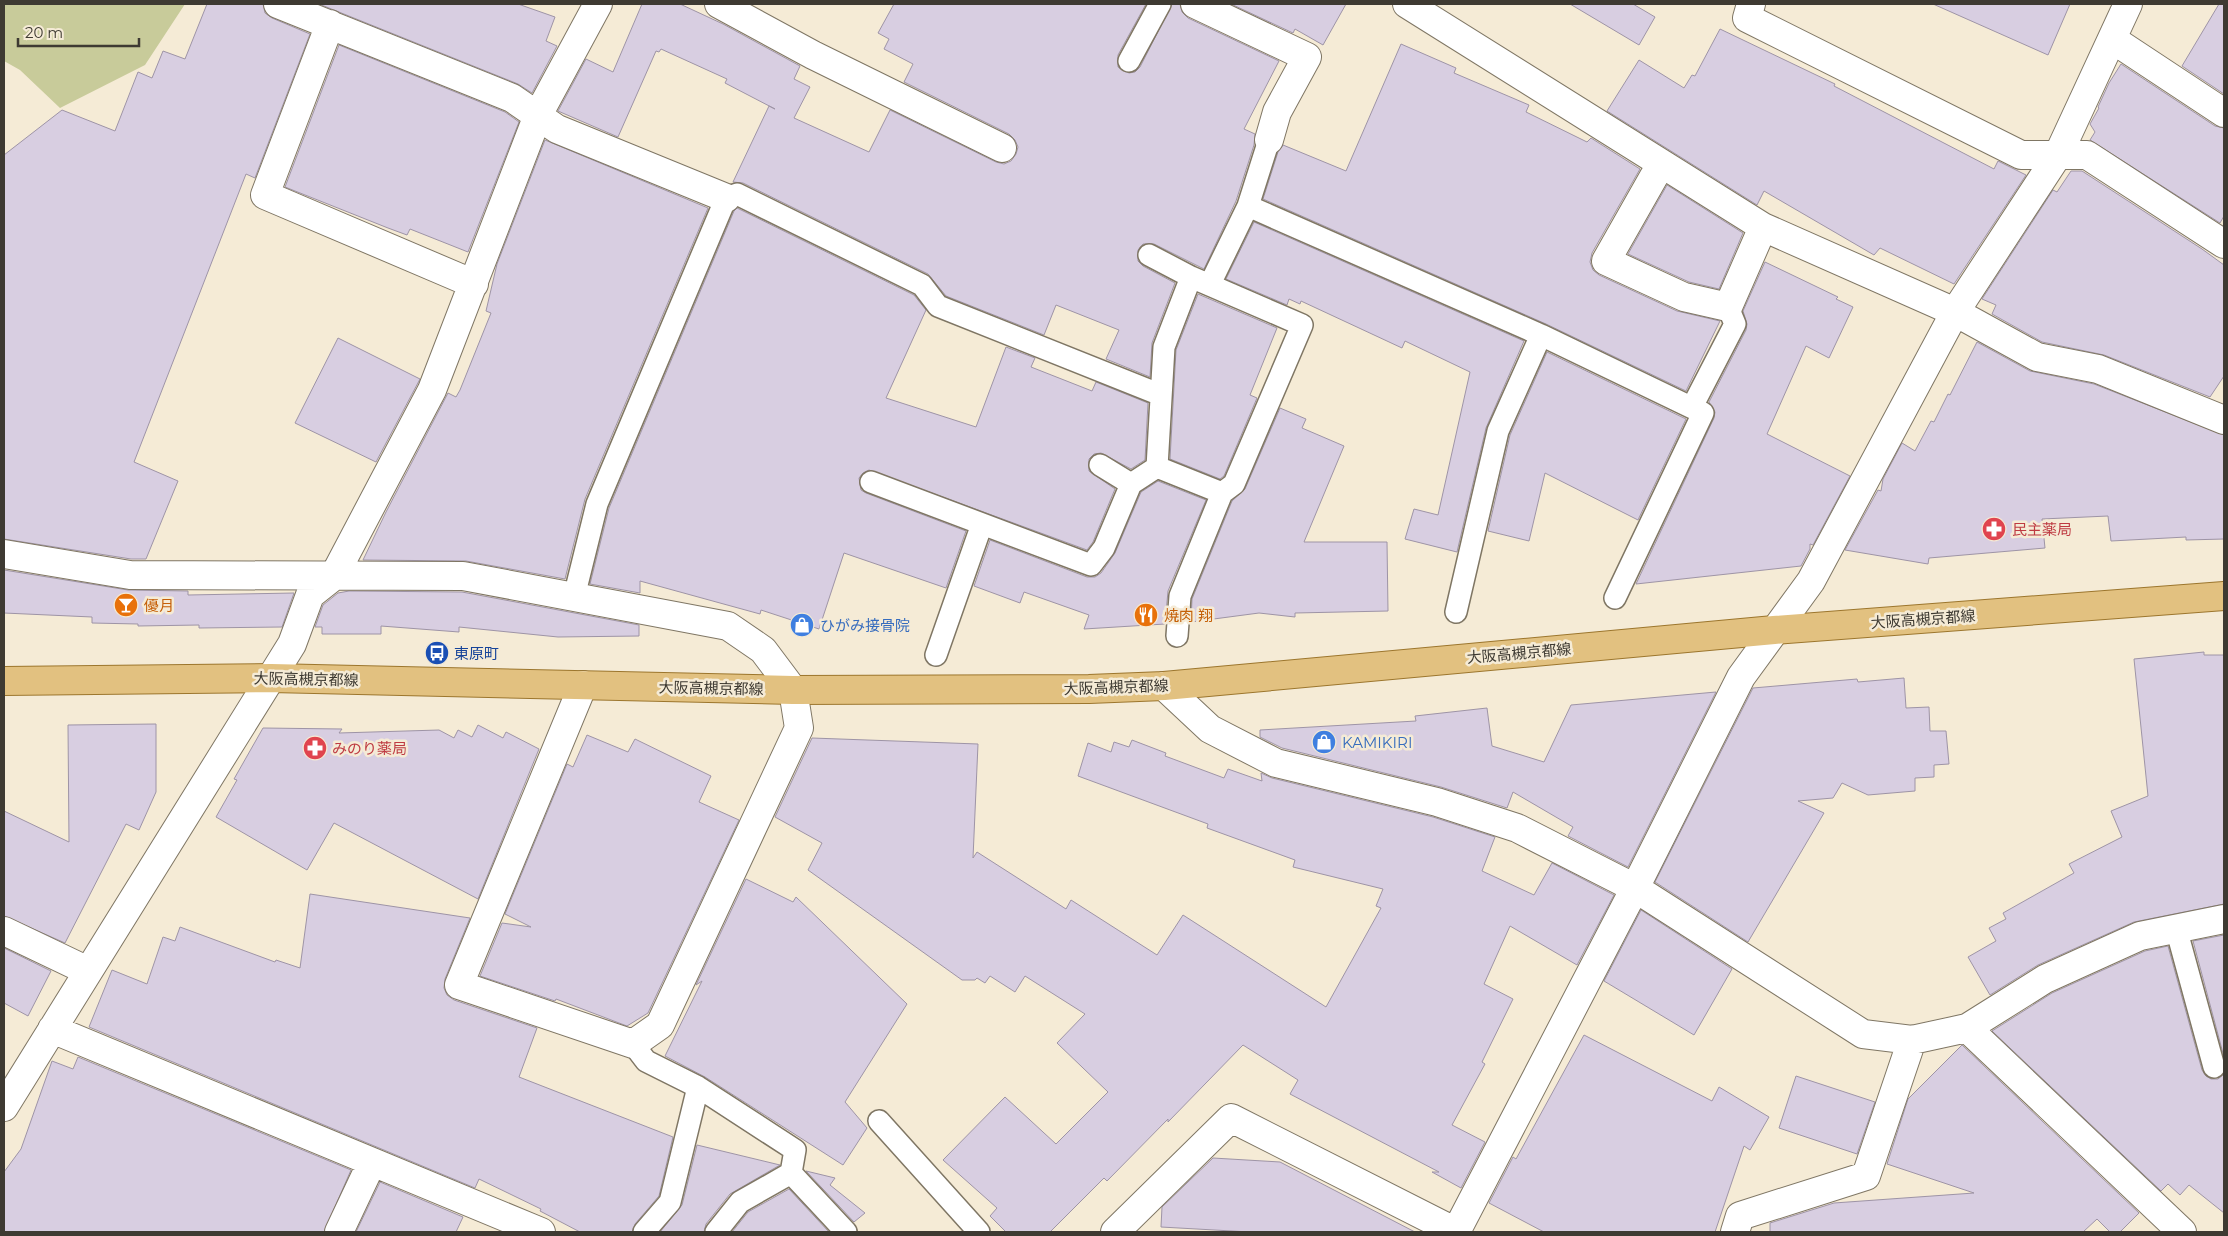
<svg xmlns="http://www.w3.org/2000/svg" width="2228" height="1236" viewBox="0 0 2228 1236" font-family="Montserrat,'Noto Sans JP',sans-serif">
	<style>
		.green { fill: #c8cb9a }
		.building { fill: #d8cee1; stroke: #9e94a6 }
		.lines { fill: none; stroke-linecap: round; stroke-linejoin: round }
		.service-casing { stroke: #7f7664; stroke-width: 24 }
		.minor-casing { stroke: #7f7664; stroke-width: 30 }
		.primary-casing { stroke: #9c762d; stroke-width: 30 }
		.service { stroke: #fff; stroke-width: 21 }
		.minor { stroke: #fff; stroke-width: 28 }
		.primary { stroke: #e2c180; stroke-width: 28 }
		.labels { text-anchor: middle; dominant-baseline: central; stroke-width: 5; stroke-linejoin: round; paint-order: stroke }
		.health-label { font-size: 15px; fill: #be3a42; stroke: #f5ebd6; text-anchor: start }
		.food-label { font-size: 15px; fill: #c56008; stroke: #f5ebd6; text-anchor: start }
		.street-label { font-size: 15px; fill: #3e3a32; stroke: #f5ebd6 }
		.shop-label { font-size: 15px; fill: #366cbe; stroke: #f5ebd6; text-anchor: start }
		.transit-label { font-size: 15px; fill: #164399; stroke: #f5ebd6; text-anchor: start }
	</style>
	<rect width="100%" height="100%" fill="#f5ebd6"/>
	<path class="green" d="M4 4H185L145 65 60 108 20 70 4 61Z"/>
	<path class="building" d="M207 4H263L265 13 272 18 310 34 255 178 246 174 134 462 178 481 146 559H131L4 539V155L62 110 115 131 138 72 152 78 163 51 185 59Z
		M319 4H518L555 17 546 41 557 46 532 93 518 84Z
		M642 4H680L723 24 800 66 794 79 810 87 794 118 869 152 890 110 996 162 1004 164 1011 161 1016 154 1018 147 1015 140 1009 134 904 82 913 64 884 49 889 39 878 33 894 4H1146L1118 55V67L1129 73 1135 72 1140 67 1172 4H1180L1182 12 1188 18 1279 61 1244 129 1255 134 1254 145 1236 201 1204 269 1154 244H1143L1138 250V261L1143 266 1175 283 1152 343 1150 377 1106 359 1119 330 1056 305 1044 335 946 296 928 274 743 183 733 182 769 106 775 109 725 83 727 79 661 49 659 52 656 51 618 137 558 111 586 59 613 72Z
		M1231 4H1346L1323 45 1295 29 1293 33Z
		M1570 4H1633L1655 17 1639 45Z
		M1933 4H2070L2048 55Z
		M2219 4H2224V94L2182 66Z
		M1720 29 1835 84 1834 86 1994 169 1998 161 2026 175 1954 284 1880 248 1874 255 1764 191 1757 205 1607 111 1639 60 1684 88 1692 75 1695 76Z
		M1401 44 1456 68 1454 73 1529 105 1526 112 1587 142 1591 138 1640 169 1592 253 1590 262 1593 270 1599 275 1677 311 1720 321 1686 391 1546 324 1263 199 1278 152 1283 145 1346 171Z
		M339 45 505 112 519 122 468 252 410 229 407 235 388 228 285 187Z
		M2121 64 2215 126 2224 128V216L2220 223 2090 140 2095 132 2090 124 2099 108 2098 107 2109 83Z
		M545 140 708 208 585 499 565 579 466 561 363 560 386 512 448 393 456 397 460 390 491 313 486 311 497 264Z
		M2071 171H2082L2202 249 2224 265V376L2210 397 2104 355 2042 342 1992 314 1996 305 1982 299 2053 190 2057 192Z
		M1667 185 1743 233 1719 289 1689 282 1628 254Z
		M737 208 914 295 926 310 886 398 976 427 1006 347 1035 358 1031 367 1092 391 1096 382 1148 403 1145 460 1131 469 1101 453 1094 454 1089 459V471L1115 489 1093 542 1087 550 869 470 863 473 859 478 861 490 866 493 966 531 946 588 844 553 819 629 761 610 760 614 640 581V593L590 584 609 508 734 211Z
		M1254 222 1524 341 1486 428 1457 552 1405 539 1414 509 1438 515 1470 372 1405 341 1402 348 1301 301 1300 304 1289 299 1287 305 1226 279Z
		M1765 262 1838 297 1836 299 1853 307 1829 358 1806 346 1767 434 1850 476 1813 545 1810 544V549L1801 566 1636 584 1714 418 1715 412 1709 402 1746 330 1747 324 1743 311Z
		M1198 294 1277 328 1250 395 1257 398 1224 476 1220 479 1170 459 1176 350Z
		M338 338 420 379 376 462 295 423Z
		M1977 342 2030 371 2094 384 2224 435V539L2186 540V537L2111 541 2108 516 2042 519 2045 548 1929 558 1928 564 1845 550 1878 490 1881 491 1883 479 1902 443 1915 451 1931 421 1934 422 1948 394 1950 395Z
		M1547 352 1686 419 1638 520 1545 473 1529 541 1488 531 1510 435Z
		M1280 408 1306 419 1302 428 1344 446 1304 542H1387L1388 611 1295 613V617L1259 613 1191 622 1192 599 1232 501 1245 489Z
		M1158 481 1206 500 1168 591 1165 624 1084 629 1089 615 1024 592 1020 603 974 586 990 540 1087 577H1095L1101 573 1115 553 1141 492Z
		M4 570 128 590 188 591V595L294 593 282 627 199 628V625L138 626V624L92 623V617L4 613Z
		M349 591 462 592 639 625V636L558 637 459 627V632L381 626V634H322V627H315L323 605 338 593Z
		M2204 652V655H2224V904L2134 922 2038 965 1990 995 1968 957 1996 941 1989 928 2006 919 2003 913 2074 873 2069 864 2122 837 2111 811 2148 796 2134 659Z
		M1904 678 1906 708 1929 707 1930 731H1946L1949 764 1934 765V777L1915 778V791L1868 795 1842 783 1833 798 1798 801 1824 813 1748 942 1655 882 1753 688 1857 679 1858 682Z
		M1716 692 1628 867 1568 836 1573 827 1513 792 1507 808 1441 787 1282 748 1260 737V730L1416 721 1415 716 1487 708 1492 746 1544 762 1571 705Z
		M156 724V792L139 830 126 824 65 943 4 916V811L69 842 68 725Z
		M478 725 503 738 506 732 539 749 478 899 334 823 307 870 216 817 237 780 234 779 263 728 342 729 339 733 439 730 454 738 458 730 472 737Z
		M587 735 628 752 635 739 711 776 699 802 739 820 648 1013 627 1026 556 999 555 1001 480 976 502 923 531 927 505 914 567 764 573 767Z
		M812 738 978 744 973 858 977 852 1066 909 1071 900 1157 955 1183 915 1326 1007 1381 908 1376 906 1383 889 1293 867 1295 860 1207 828 1208 824 1078 776 1088 743 1111 752 1114 742 1129 747 1132 740 1166 753 1165 756 1224 778 1228 769 1262 781 1261 773 1272 778 1433 817 1495 837 1482 871 1534 895 1552 863 1614 895 1577 965 1510 926 1484 984 1513 999 1482 1062 1485 1064 1452 1125 1485 1142 1461 1188 1432 1172H1439L1290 1094 1298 1080 1243 1045 1168 1122V1119L1107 1181 1104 1178 1050 1232H1006L990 1216 997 1208 943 1160 1005 1097 1056 1144 1108 1092 1057 1043 1085 1014 1025 976 1015 992 990 976 985 983 977 978 975 980H962L808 870 822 843 775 817Z
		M746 879 793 902 796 897 907 1004 845 1102 867 1128 843 1165 705 1077 665 1056 702 981 696 985Z
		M310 894 470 918 445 979 444 988 447 995 454 1000 537 1028 519 1077 673 1137 659 1196 635 1224 632 1232H580L540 1211 541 1209 479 1179 475 1188 89 1027 112 970 147 984 163 937 175 941 180 927 275 962 276 960 300 968Z
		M1641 910 1732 969 1694 1035 1604 981Z
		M2224 935V1057L2193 941Z
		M2168 946 2202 1070 2206 1076 2211 1079H2218L2224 1074V1213L2189 1185 2180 1195 2168 1184 2161 1191 1992 1031 2052 993 2145 951Z
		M4 948 51 971 28 1016 4 1003Z
		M1584 1035 1712 1101 1719 1087 1769 1117 1750 1150 1744 1146 1715 1232H1544L1489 1203 1513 1157 1516 1159Z
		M1962 1045 2139 1213 2120 1232H2110L2097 1219 2083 1232H1770V1223L1834 1203 1974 1193 1887 1164 1908 1099Z
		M78 1057 351 1170 324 1232H4V1172L21 1149 52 1061 73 1069Z
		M1796 1076 1875 1102 1857 1154 1779 1128Z
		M697 1145 780 1165 730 1194 706 1224 704 1232H660L682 1205Z
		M1213 1158 1280 1162 1415 1232H1250L1161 1227 1162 1207Z
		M806 1171 835 1178 830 1185 865 1213 854 1222Z
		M380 1182 463 1217 456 1232H356Z
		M789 1189 829 1232H732L748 1212Z"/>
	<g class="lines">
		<g class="service-casing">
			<path id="service" d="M1129 61 1160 4
				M1248 206 1541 335 1703 413 1615 598
				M1149 255 1191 277 1302 325 1234 484 1222 493 1180 596 1177 636
				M1210 284 1248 206 1269 140
				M1692 407 1735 324 1728 307
				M1100 465 1131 484
				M1157 467 1222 493
				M871 482 1091 565 1104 548 1131 484 1157 467 1164 347 1191 277
				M574 597 597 504 726 198 737 194 922 285 938 306 1161 395
				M1456 612 1498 431 1541 335
				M936 655 982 524
				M2176 928 2214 1067
				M633 1044 646 1061 698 1087 795 1150 791 1173 740 1202 716 1232
				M879 1121 979 1232
				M791 1173 846 1232
				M644 1232 670 1202 698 1087"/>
		</g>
		<g class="minor-casing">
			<path id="minor" d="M278 4 512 98 557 129 726 198
				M719 4 813 55 1002 148
				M1195 4 1307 57 1277 112 1269 140
				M1407 4 1763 227 1955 312 2037 357 2098 369 2224 420
				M1751 4 1747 18 2021 155H2087L2224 244
				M330 24 265 195 474 284
				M2112 39 2224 113
				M1661 164 1606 261 1684 297 1728 307 1763 227
				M4 554 130 575 463 576 728 626 763 650 793 690 799 728 660 1025 633 1044 459 985 583 685
				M1164 686 1210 729 1276 763 1437 802 1517 828 1635 888 1863 1034 1912 1040 1967 1028 2045 979 2140 936 2224 919
				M4 931 88 971
				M1967 1028 2182 1232
				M52 1029 541 1232
				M4 1107 292 644 310 595 334 576 432 390 538 115 598 4
				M339 1232 372 1162
				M1115 1232 1231 1118 1456 1232
				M1456 1232 1635 888 1741 677 1811 581 1955 312 2059 153 2128 4
				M1735 1232 1740 1216 1866 1176 1912 1040"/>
		</g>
		<g class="primary-casing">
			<path id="primary" d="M4 681 271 678 793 690 1089 689 1164 686 1774 630 2224 596"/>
		</g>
		<use href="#service" class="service"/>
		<use href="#minor" class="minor"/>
		<use href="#primary" class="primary"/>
	</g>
	<defs>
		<g id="pharmacy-disc" transform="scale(1.25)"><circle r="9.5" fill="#e0444e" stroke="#f5ebd6"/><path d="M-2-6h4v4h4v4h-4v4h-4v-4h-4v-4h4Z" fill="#fff"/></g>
		<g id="bar-disc" transform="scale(1.25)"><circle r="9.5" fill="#e8710a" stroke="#f5ebd6"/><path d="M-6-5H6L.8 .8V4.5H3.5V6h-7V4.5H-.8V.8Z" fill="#fff"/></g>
		<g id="restaurant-disc" transform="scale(1.25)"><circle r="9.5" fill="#e8710a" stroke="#f5ebd6"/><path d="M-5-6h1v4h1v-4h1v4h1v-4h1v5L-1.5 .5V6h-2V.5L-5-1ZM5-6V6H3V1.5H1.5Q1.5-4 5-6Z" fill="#fff"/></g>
		<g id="shop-disc" transform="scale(1.25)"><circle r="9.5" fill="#3f7fe0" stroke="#f5ebd6"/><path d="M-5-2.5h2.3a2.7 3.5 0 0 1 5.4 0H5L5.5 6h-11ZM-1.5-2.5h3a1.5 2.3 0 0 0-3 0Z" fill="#fff"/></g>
		<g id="bus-disc" transform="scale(1.25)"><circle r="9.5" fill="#1a4fb4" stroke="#f5ebd6"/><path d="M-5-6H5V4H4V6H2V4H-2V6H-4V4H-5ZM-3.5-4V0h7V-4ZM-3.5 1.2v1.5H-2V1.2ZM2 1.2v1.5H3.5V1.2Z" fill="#fff"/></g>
	</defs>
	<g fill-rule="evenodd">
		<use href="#pharmacy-disc" x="1994" y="529"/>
		<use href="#bar-disc" x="126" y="605"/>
		<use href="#restaurant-disc" x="1146" y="615"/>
		<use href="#shop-disc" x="802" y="625"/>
		<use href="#bus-disc" x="437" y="653"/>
		<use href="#shop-disc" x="1324" y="742"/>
		<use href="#pharmacy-disc" x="315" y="748"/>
	</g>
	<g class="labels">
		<g class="health-label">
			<text x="2012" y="529">民主薬局</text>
			<text x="332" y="748">みのり薬局</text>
		</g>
		<g class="food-label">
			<text x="144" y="605">優月</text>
			<text x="1164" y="615">焼肉 翔</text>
		</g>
		<g class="street-label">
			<text transform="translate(1923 619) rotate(-4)">大阪高槻京都線</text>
			<text transform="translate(1519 653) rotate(-5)">大阪高槻京都線</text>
			<text transform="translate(306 679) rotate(1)">大阪高槻京都線</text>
			<text transform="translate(1116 687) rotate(-2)">大阪高槻京都線</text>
			<text transform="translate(711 688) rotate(1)">大阪高槻京都線</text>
		</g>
		<g class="shop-label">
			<text x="820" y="625">ひがみ接骨院</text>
			<text x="1342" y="742">KAMIKIRI</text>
		</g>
		<g class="transit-label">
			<text x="454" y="653">東原町</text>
		</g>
	</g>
	<rect width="2228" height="1236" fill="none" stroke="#3e3a32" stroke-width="10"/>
	<path d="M18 38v8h121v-8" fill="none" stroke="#3e3a32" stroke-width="2.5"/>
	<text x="25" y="38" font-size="15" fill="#3e3a32" stroke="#f5ebd6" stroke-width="4" paint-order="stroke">20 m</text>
</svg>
